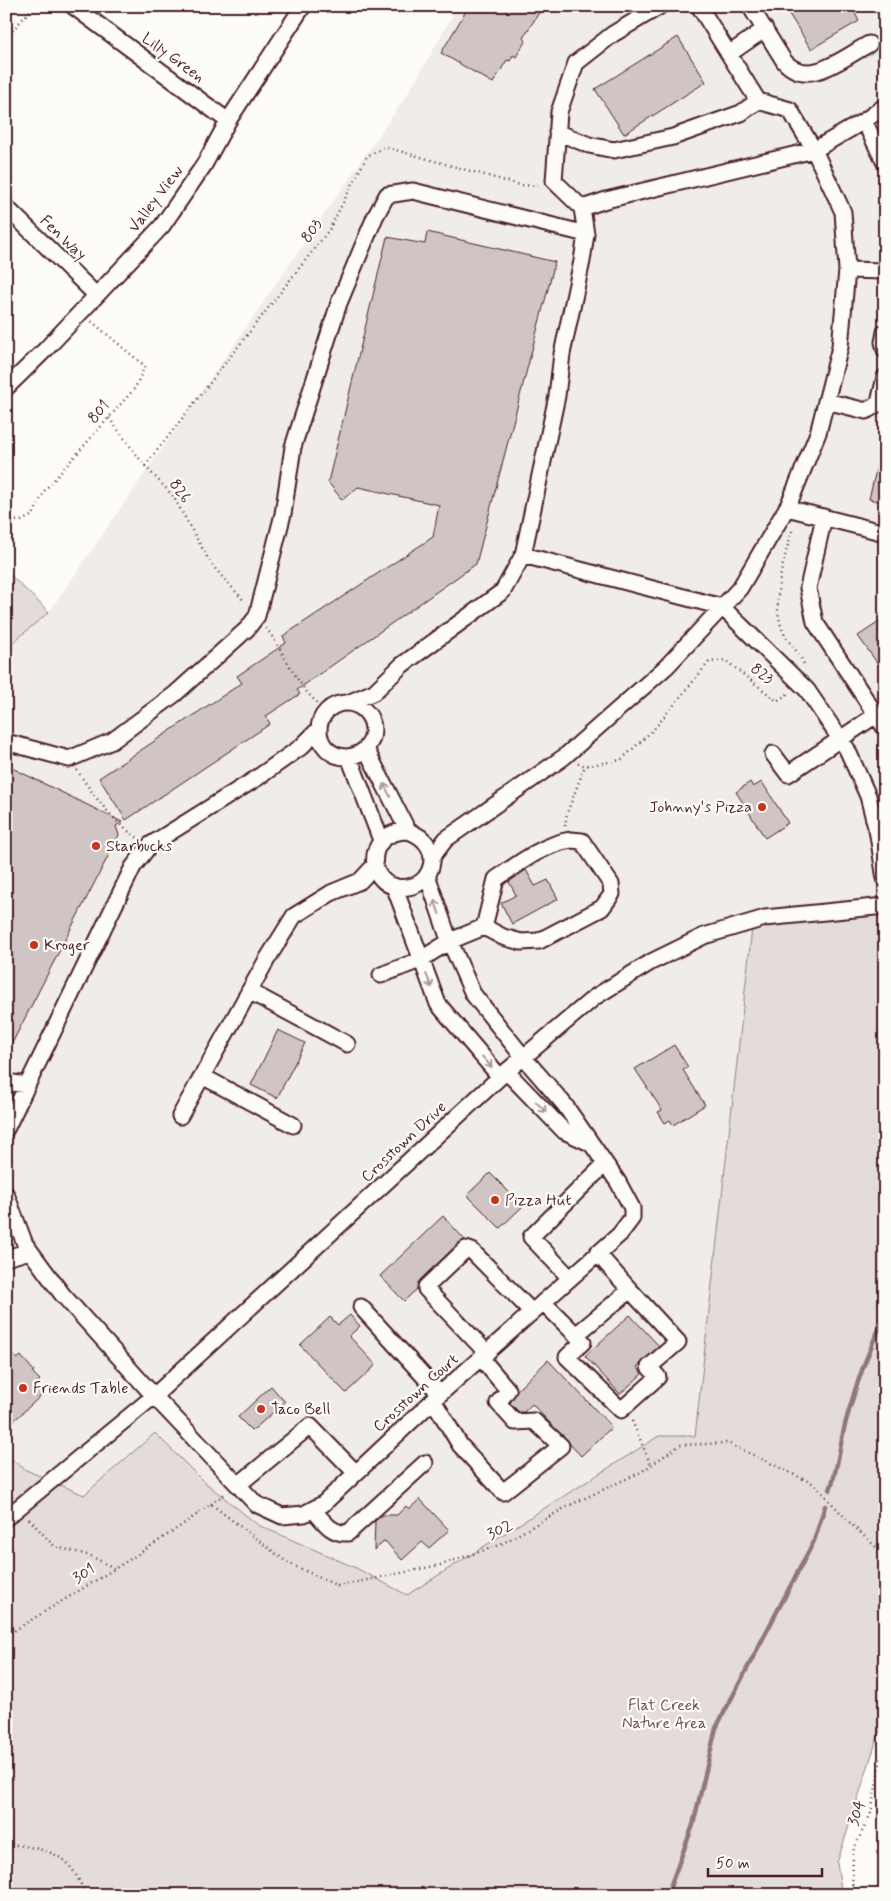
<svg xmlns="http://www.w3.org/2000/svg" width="891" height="1901" viewBox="0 0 891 1901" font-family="Mynerve,sans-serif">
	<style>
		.built { fill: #f0ece8 }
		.green { fill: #e3dcda; stroke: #967e82 }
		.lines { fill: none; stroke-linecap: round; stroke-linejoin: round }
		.stream { stroke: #91777b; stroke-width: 4.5 }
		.building { fill: #d0c5c4; stroke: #4a1f2b }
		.minor-casing { stroke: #4a1f2b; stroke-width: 19 }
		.path { stroke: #4a1f2b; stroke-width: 2.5; stroke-dasharray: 1 4; stroke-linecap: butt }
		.minor { stroke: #fdfcf7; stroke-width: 15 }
		.oneway { stroke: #ac999b }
		.poi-dot { fill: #c8321e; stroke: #fdfcf7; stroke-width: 2 }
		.labels { text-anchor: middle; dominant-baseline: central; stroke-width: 4.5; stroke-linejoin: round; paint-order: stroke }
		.street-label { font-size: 16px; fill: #4a1f2b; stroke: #fdfcf7 }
		.poi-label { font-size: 16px; fill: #4a1f2b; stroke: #fdfcf7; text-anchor: start }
		.park-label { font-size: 16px; fill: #704e57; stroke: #fdfcf7 }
	</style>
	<rect width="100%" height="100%" fill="#fdfcf7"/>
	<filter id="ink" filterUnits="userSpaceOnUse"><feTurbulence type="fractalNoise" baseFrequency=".02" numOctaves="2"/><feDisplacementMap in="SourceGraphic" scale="10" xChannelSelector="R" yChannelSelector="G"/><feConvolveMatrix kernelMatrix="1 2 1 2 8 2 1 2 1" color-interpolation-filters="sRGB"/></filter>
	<g filter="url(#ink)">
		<path class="built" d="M458 6H885V898L752 928 688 1507 414 1627 6 1544V648L49 612 409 92Z"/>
		<path class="green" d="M6 571 49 612 6 648Z
			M885 898V1714L837 1863 842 1895H6V1455L26 1470 84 1495 155 1433 202 1480 258 1525 356 1568 407 1595 659 1436H695L752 928Z"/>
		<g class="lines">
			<path class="stream" d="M830 1490C839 1465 840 1439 848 1414 857 1381 870 1347 885 1316
				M667 1895 693 1825 716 1728 814 1541 825 1506"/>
		</g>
		<path class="building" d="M469 6H533L540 11 523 38 526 40 516 57 513 55 510 61 507 60 493 83 441 53Z
			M784 6H851L859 21 811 49Z
			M678 37 706 82 624 134 595 89Z
			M427 232 555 262 476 564 297 690 300 694 266 716 270 724 126 820 99 778 242 683 237 676 286 643 283 636 433 537 439 505 358 487 342 500 328 482 387 237 425 244Z
			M880 454H885V503L869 499Z
			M885 618V674L858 636Z
			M6 765 122 822 116 826 119 835 6 1055Z
			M750 782 753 787 762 782 788 823 765 838 736 792Z
			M526 870 535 886 548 880 558 899 512 924 501 903 516 895 509 882Z
			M278 1030 305 1043 277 1098 251 1085Z
			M674 1045 688 1067 683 1070 705 1105 673 1125 670 1120 665 1123 658 1112 662 1110 635 1069Z
			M490 1173 523 1206 500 1228 467 1195Z
			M443 1216 465 1240 460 1242 420 1280 417 1289 404 1301 380 1276Z
			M350 1315 360 1326 349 1336 376 1365 346 1393 300 1345 330 1317 338 1325Z
			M630 1315 659 1346 637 1367 642 1374 620 1394 585 1356Z
			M6 1348 17 1359 21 1356 34 1371 32 1372 40 1380 36 1384 44 1393 6 1428Z
			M548 1360 612 1427 581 1456 532 1404 524 1412H519L510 1403 517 1390Z
			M271 1386 285 1402 252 1431 238 1417Z
			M420 1499 449 1530 429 1548 422 1542 402 1560 385 1541 374 1550 375 1521 383 1515H397L406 1506 409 1509Z"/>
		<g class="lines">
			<g class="minor-casing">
				<path id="minor" d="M73 6 228 121
					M750 6 784 61C808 89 844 57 869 44
					M729 54 765 29
					M864 121 885 163
					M557 132 589 145 614 150 673 137 741 113 758 101
					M6 207 96 295
					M582 208 554 181 559 112 576 63 613 34 660 6
					M847 270 885 271
					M885 332 883 342 885 350
					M6 388 46 349 162 226 204 165 228 121 303 6
					M826 401 866 411 879 403 885 377
					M787 508 885 533
					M824 517 808 588 815 622 876 715
					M523 555 722 607 807 690 847 749 868 796 878 835 885 879
					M319 730a27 27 0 1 1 54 0a27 27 0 1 1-54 0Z
					M348 703 374 692 402 665 503 591 523 555 557 396 562 354 582 261 586 234 582 208 606 200 814 150 864 121 885 106
					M6 742 69 759 112 741 175 694 247 629 257 616 283 514 293 447 339 303 375 217 387 195 413 191 586 234
					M366 749 408 831C426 837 438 853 429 872 425 880 417 886 408 887 367 894 360 831 408 831
					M773 754 788 774 876 715 885 728
					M349 757 381 840
					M571 840 582 841 611 884 612 894 602 908 539 941 521 942 503 937 484 927 496 879C519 863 544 844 571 840Z
					M432 857 446 839 564 757 666 667 740 588 789 504 818 433 840 347 847 270 843 212 814 150 790 110 758 101 699 6
					M394 886 438 1004 500 1077
					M381 975 420 960 450 941 484 927
					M249 991 347 1044
					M507 1072 564 1131 590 1143
					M202 1076 293 1125
					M6 1082 27 1085
					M180 1116 266 961 294 916 331 893 360 881 375 865
					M6 1129 133 867 150 845 257 778 301 747 318 730
					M6 1194 25 1244 62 1294 154 1396 256 1504 282 1516 304 1514 323 1504 440 1394 620 1234 632 1218V1208L618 1182 564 1104 524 1058 473 994 448 937 427 875
					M597 1253 630 1290
					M6 1258 30 1251
					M570 1278 531 1237 605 1164
					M543 1302 583 1342 567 1357 621 1410 658 1377 649 1367 678 1342 630 1290 576 1335
					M361 1307 440 1394
					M487 1353 426 1289V1287L466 1249 472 1251 532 1312
					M433 1400 460 1445 503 1492 561 1446 534 1421 515 1422 498 1403 508 1390 481 1358
					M238 1485 310 1426 356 1473
					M313 1509C324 1522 331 1534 348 1533L425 1463
					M6 1518 154 1396 500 1077 595 997 651 962 704 936 765 918 885 906"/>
			</g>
			<path class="path" d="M6 38 34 6
				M109 418 145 466 173 496 211 564 245 602
				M145 466 329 230 367 156 385 147 520 185 540 186
				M6 520 21 521 33 515 45 490 135 388 145 366 91 321
				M792 531C784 561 770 600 783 631 789 644 801 654 805 667
				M266 628C287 655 297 691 327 710
				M578 763 585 766 621 760 655 728 709 662 725 660 777 701 789 693
				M77 770C93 795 114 823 138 838
				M565 826 567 813 585 766
				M632 1421 651 1465
				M211 1504 226 1493
				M29 1519 54 1546 91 1556 114 1568
				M6 1636C74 1592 146 1553 211 1504L288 1563 338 1586 440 1565 500 1545 568 1506 641 1472 680 1445 728 1443 814 1484 849 1522 876 1547 885 1551
				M6 1844C21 1845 47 1849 59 1857 72 1864 80 1882 86 1895
				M852 1895 853 1851 871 1813 885 1737"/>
			<use href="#minor" class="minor"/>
		</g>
		<defs><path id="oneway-shaft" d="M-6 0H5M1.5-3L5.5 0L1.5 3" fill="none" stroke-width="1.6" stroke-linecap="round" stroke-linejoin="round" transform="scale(1.25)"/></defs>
		<g class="oneway">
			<use href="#oneway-shaft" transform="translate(387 790) rotate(-117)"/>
			<use href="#oneway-shaft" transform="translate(437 907) rotate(-109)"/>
			<use href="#oneway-shaft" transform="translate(429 981) rotate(68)"/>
			<use href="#oneway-shaft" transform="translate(487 1062) rotate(49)"/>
			<use href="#oneway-shaft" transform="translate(541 1107) rotate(46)"/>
		</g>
	</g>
	<g class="poi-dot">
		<circle cx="762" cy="807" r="5"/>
		<circle cx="96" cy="846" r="5"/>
		<circle cx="34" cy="945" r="5"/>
		<circle cx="495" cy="1200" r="5"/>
		<circle cx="23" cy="1388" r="5"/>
		<circle cx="261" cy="1409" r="5"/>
	</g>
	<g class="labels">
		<g class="street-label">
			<text transform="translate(173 58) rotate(36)">Lilly Green</text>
			<text transform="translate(156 199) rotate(-53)">Valley View</text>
			<text transform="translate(312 231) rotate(-54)">803</text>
			<text transform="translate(63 238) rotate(44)">Fen Way</text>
			<text transform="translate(99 412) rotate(-49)">801</text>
			<text transform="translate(180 491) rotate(53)">826</text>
			<text transform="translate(762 674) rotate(38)">823</text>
			<text transform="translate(404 1142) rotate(-43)">Crosstown Drive</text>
			<text transform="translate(416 1393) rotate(-42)">Crosstown Court</text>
			<text transform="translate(500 1530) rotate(-26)">302</text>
			<text transform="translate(84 1574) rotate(-32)">301</text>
			<text transform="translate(857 1813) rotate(-71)">304</text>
		</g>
		<g class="poi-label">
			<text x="752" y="807" text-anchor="end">Johnny's Pizza</text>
			<text x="106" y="846">Starbucks</text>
			<text x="44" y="945">Kroger</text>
			<text x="505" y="1200">Pizza Hut</text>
			<text x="33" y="1388">Friends Table</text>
			<text x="271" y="1409">Taco Bell</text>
		</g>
		<g class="park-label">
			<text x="664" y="1705">Flat Creek<tspan x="664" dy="18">Nature Area</tspan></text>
		</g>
	</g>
	<rect width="891" height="1901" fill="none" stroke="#fdfcf7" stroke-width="25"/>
	<rect x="12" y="12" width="866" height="1876" fill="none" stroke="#4a1f2b" stroke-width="2" filter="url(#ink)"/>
	<path d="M708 1868v8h114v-8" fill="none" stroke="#4a1f2b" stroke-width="2.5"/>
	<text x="716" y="1868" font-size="15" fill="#4a1f2b" stroke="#fdfcf7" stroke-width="4" paint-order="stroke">50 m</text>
</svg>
